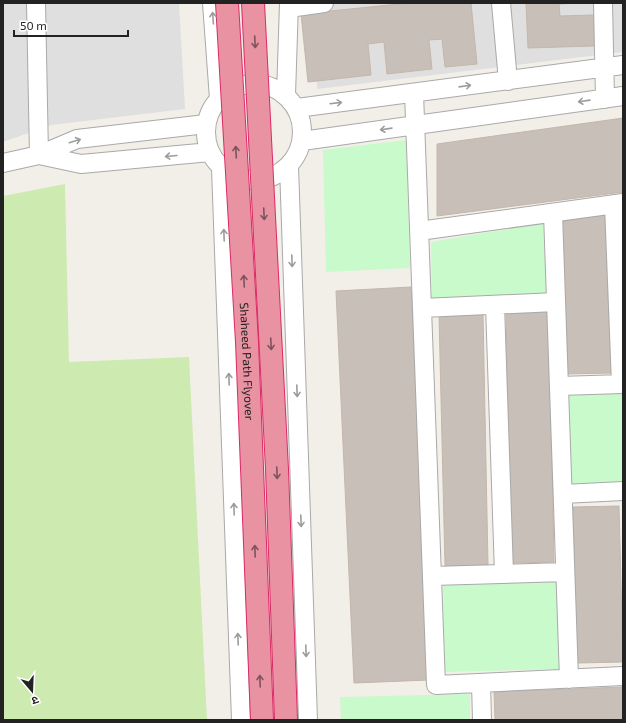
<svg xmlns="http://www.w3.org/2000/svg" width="626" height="723" viewBox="0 0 626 723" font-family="'Exo 2','Noto Sans Devanagari',sans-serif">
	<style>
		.residential { fill: #e0dfdf }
		.grass { fill: #cdebb0 }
		.park { fill: #c8facc }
		.building { fill: #c7bfb8; stroke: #c4b6ab }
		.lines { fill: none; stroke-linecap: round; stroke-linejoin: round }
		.minor-casing { stroke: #a9a9a9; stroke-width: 20 }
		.minor { stroke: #fff; stroke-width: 18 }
		.highway-bridge-casing { stroke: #dc2a67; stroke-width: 24; stroke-linecap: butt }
		.highway-bridge { stroke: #e892a2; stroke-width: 22 }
		.oneway { stroke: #9c9c9c }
		.oneway2 { stroke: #7b545c }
		.labels { text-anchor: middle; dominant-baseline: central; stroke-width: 3; stroke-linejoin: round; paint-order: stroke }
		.street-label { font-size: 12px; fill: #222; stroke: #fff }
	</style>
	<rect width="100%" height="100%" fill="#f2efe9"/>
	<path class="residential" d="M3 3H179L185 109 51 125 3 142Z
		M314 3H623V52L317 89Z"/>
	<path class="grass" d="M65 184 69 362 189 357 207 720H3V196Z"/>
	<path class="park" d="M406 140 410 268 326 272 323 150Z
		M543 223 547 295 432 301 431 242Z
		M623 393V484L569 486 565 396Z
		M557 578 559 669 445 672 443 581Z
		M470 694V720H341L340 697Z"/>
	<path class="building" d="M409 3H471L477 64 445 67 442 39 429 40 432 69 387 74 384 42 368 44 371 75 308 82 301 14Z
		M526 3H576L559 4 560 16 594 15V46L528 48Z
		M623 118V192L437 216V144Z
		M605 212 611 373 566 374 559 219Z
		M411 287 429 680 354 683 336 291Z
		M549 311 554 562 511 563 506 312Z
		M483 314 488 565 445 566 439 315Z
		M619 506 623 662 577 663 573 507Z
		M623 687V720H495L494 692Z"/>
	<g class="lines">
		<g class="minor-casing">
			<path id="minor" d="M36 3 39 155
				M212 3 219 99
				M501 3 508 81
				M603 3 605 99
				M289 8 324 3
				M206 132a48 48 0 1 1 96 0a48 48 0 1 1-96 0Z
				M414 93 436 685 623 676
				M286 95 289 3
				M297 108 623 65
				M302 141 623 96
				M39 155 81 164 210 152
				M3 163 39 155 77 139 206 124
				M289 166 308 720
				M221 168 241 720
				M614 204 621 384
				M553 213 569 679
				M419 231 623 203
				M495 305 504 574
				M422 308 556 302
				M559 386 623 384
				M563 494 623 491
				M432 576 565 572
				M481 683 482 720"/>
		</g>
		<use href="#minor" class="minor"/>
		<g class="highway-bridge-casing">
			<g id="highway-bridge">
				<path id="s1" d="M227 3 247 342 262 720"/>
				<path d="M253 3 277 469 286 720"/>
			</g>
		</g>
		<use href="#highway-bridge" class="highway-bridge"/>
	</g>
	<defs><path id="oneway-shaft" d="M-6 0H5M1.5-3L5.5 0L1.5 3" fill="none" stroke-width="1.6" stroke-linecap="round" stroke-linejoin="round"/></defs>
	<g class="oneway">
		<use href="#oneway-shaft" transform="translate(213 18) rotate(-94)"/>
		<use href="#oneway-shaft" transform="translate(465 86) rotate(-8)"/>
		<use href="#oneway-shaft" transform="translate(584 101) rotate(172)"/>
		<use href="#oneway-shaft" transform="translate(336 103) rotate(-7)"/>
		<use href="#oneway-shaft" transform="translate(386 129) rotate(172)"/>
		<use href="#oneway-shaft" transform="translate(75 141) rotate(-17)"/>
		<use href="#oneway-shaft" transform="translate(171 156) rotate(175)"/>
		<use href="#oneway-shaft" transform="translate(224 235) rotate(-92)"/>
		<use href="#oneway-shaft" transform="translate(292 261) rotate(88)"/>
		<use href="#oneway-shaft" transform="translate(229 379) rotate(-92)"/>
		<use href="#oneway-shaft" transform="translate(297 391) rotate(88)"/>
		<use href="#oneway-shaft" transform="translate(234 509) rotate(-92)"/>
		<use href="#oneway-shaft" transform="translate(301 521) rotate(88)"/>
		<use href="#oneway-shaft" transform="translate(238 639) rotate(-92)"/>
		<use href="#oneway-shaft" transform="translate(306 651) rotate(88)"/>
	</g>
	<g class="oneway2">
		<use href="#oneway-shaft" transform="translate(255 42) rotate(87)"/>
		<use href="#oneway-shaft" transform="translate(236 152) rotate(-93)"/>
		<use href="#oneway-shaft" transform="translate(264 214) rotate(87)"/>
		<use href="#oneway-shaft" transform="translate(244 281) rotate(-93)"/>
		<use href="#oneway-shaft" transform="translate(271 344) rotate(87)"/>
		<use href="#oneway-shaft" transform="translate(277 473) rotate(88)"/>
		<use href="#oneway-shaft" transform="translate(255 551) rotate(-92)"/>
		<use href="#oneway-shaft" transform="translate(260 681) rotate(-92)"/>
	</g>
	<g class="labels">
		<g class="street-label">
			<text stroke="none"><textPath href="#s1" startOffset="359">Shaheed Path Flyover</textPath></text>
		</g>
	</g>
	<rect width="626" height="723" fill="none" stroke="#222222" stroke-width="8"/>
	<g transform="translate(32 691) rotate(161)" stroke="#ffffff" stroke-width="3" paint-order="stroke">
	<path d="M0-3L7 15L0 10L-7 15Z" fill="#222222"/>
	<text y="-6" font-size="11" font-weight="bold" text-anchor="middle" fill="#222222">उ</text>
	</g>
	<path d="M14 30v6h114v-6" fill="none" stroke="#222222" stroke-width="2"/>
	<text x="20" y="30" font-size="12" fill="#222222" stroke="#ffffff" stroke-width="3" paint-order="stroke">50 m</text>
</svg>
